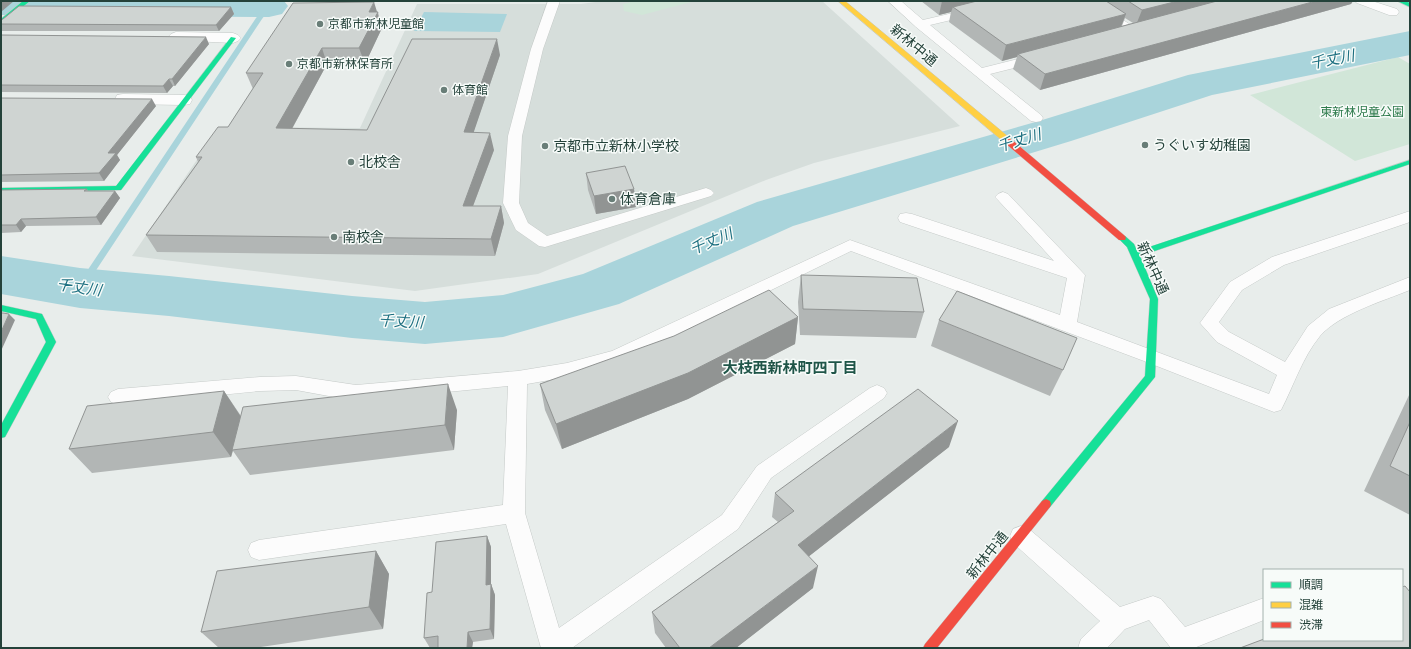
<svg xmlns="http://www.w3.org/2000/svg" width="1411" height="649" viewBox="0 0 1411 649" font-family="'Archivo Narrow','Noto Sans JP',sans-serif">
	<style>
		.built { fill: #d6dedb }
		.green { fill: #d1e6d8 }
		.water { fill: #a9d4db }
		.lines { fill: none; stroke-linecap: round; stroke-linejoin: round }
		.stream { fill: #a9d4db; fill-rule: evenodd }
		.river { fill: #a9d4db; fill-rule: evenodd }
		.lane-casing { stroke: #c5cac8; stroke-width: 1 }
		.street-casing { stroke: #c5cac8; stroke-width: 1 }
		.fast-casing { stroke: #c3cbc8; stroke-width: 1 }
		.slow-casing { stroke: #c3cbc8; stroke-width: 1 }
		.jam-casing { stroke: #c3cbc8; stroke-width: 1 }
		.lane { fill: #fcfcfc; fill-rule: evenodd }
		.street { fill: #fcfcfc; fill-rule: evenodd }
		.fast { fill: #16e098; fill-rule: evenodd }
		.slow { fill: #ffcf43; fill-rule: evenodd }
		.jam { fill: #f24e42; fill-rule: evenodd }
		.wall { fill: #b2b6b5; fill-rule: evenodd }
		.shaded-wall { fill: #919493 }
		.building { fill: #cfd4d2; stroke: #919493 }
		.poi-dot { fill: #697e78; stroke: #f7fbf9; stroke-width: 1.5 }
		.labels { text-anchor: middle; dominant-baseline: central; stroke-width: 3; stroke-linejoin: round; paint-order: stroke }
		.far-poi-label { font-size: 12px; fill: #24423a; stroke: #f7fbf9; text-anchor: start }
		.far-park-label { font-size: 12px; fill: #2d7a4b; stroke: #f7fbf9 }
		.street-label { font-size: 14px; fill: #24423a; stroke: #f7fbf9 }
		.poi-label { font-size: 14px; fill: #24423a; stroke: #f7fbf9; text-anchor: start }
		.water-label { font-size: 15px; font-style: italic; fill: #1c6f80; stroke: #f7fbf9 }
		.neighbourhood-label { font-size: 15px; font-weight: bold; fill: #1f5548; stroke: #f7fbf9 }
	</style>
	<rect width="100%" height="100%" fill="#e8edeb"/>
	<path class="built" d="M603 1H822L960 126 814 163 766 180 538 274 415 291 132 256 219 127 360 128 417 4H581Z"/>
	<path class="green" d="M635 1H695L642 15 624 11 623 4Z
		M1398 57 1410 64V144L1355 161 1250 95Z"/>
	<path class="water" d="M424 12 507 14 500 32 414 31Z"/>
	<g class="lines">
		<path class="stream" d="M270 1H276L262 19 83 290H77L75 288 77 286 256 18Z"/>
		<path class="river" d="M1 1H284L288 6 282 14 269 17 1 15Z
			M1410 31V55L1212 95 1071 141 793 226 619 304 503 337 425 344 352 338 169 316 80 308 1 294V256L80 268 169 276 352 296 425 302 503 295 583 274 757 202 1039 121 1188 75Z"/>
		<g class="lane-casing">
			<path id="lane" d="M548 1H560L543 49 522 136 519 203 528 223 547 236 706 188 711 190 714 193 711 196 545 247 539 246 516 230 503 203 508 136 531 49Z
				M888 1H901L923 20 1004 1H1025L1023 3 930 25 982 68 1038 54 1042 55 1044 58 1042 61 990 74 1041 115 1043 118 1041 121 1036 122 1031 121 916 27Z
				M1081 1H1095L1141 32 1139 35H1131Z
				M1355 1H1372L1397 9 1399 12 1397 15H1389L1357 3Z
				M1003 192 1008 194 1085 275 1077 322 1269 394 1277 375 1217 342 1200 323 1230 282 1272 257 1410 211V222L1284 265 1242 290 1219 322 1229 332 1285 362 1308 326 1329 309 1410 277V290C1383 301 1339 314 1320 336 1302 358 1294 385 1281 410L1274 412 1144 361 851 251 624 362 567 377 527 384 525 513 559 628 722 515 757 466 870 388 877 385 884 388 887 393 884 398 771 478 738 529 572 648H541L506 524 259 560 251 557 248 550 251 543 259 540 503 505 508 386 356 401 296 390 260 391 118 405 111 402 108 397 111 392 118 389 260 377 296 376 356 385 518 371 567 363 612 351 850 240 1060 315 1067 278 900 222 898 218 900 214 906 213 912 214 1054 261 998 200 995 197 998 194Z
				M1021 526 1029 529 1120 607 1153 596 1161 599 1185 627 1264 598V620L1194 648H1171L1149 620 1125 629 1107 648H1078L1081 639 1100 621 1013 543 1010 536 1013 529Z"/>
		</g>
		<g class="street-casing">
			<path id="street" d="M176 32 233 33 238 35 241 38 238 41 233 43 171 40 168 37 171 34Z
				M123 94 184 95 190 96 192 100 190 104 184 105 123 104 117 103 115 99 117 95Z"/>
		</g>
		<g class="fast-casing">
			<path id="fast" d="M23 1H30L1 24V19Z
				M1397 1H1405L1410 3V7Z
				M231 37 236 38 121 190 1 192V188L116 186Z
				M1410 160V164L1140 256 1158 299 1155 377 1050 507 1046 509 1042 507 1041 504 1042 501 1145 376 1150 299 1127 247 1118 238 1119 236H1125L1134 244 1137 251Z
				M1 305 42 314 56 342 5 437 1 438V425L46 342 36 319 1 311Z"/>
		</g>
		<g class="slow-casing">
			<path id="slow" d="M838 1H845L1011 139V143H1005Z"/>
		</g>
		<g class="jam-casing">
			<path id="jam" d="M1005 139H1011L1125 236 1126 238 1125 240H1119L1005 143Z
				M1046 499 1050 501 1051 504 1050 507 937 648H923L925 644 1042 501Z"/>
		</g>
		<use href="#lane" class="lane"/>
		<use href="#street" class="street"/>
		<use href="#fast" class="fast"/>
		<use href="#slow" class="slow"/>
		<use href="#jam" class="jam"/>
	</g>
	<path class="wall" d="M921 1H1353L1351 4 1040 90 1013 69 1017 57 1002 61 949 22 951 12 939 15ZM1125 18 1133 23 1122 26Z
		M231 7 234 14 219 31H1V20Z
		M378 12 382 28 365 64H327L292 129 367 130 500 55 473 133 494 150 473 206H501L504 223 495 256 157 252 146 235 198 162 196 157 228 127 253 89 246 73Z
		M1 35 209 44 175 86H173L167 93 1 92Z
		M1 98 156 106 117 155 120 160 104 181 1 182Z
		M586 173 634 189 636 207 596 214 588 190Z
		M87 189 88 191H115L120 198 101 225 26 226 21 232 1 233V190Z
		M801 275 924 312 916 338 800 335 798 302Z
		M798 317 795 344 688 399 562 449 545 410 540 384Z
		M939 320 1063 370 1050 396 931 346Z
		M224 391 241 416 457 410 454 450 250 475 233 451 231 457 92 473 69 449Z
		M1410 393V515L1364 491Z
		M949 447 809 556 813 588 736 648H666L655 633 652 612 778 522 772 517 775 493Z
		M487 536 491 547V584L495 595 494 639 473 642 472 648H438V647L430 648 424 638Z
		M376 551 389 574 383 629 254 648H219L201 632Z"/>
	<path class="shaded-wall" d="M2 1H14L1 12 2 13H1V2Z
		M942 1H997L953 7 951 12 939 15Z
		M1178 1H1230L1136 25 1142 10Z
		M1316 1H1353L1351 4 1040 90 1045 74Z
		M374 2 382 28 365 64 359 48 369 12Z
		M231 7 234 14 219 31 216 25Z
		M1126 14 1120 29 1018 54 1017 57 1002 61 1006 45Z
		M206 37 209 44 175 86 172 79Z
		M497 39 500 55 468 149 464 132Z
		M322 48 327 64 283 145 276 128Z
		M169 79 173 86 167 93 163 86Z
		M152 99 156 106 117 155 120 160 104 181 99 173 108 153Z
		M490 133 494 150 467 222 463 206Z
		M634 189 636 207 596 214 594 196Z
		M115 191 120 198 101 225 96 217Z
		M501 206 504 223 495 256 491 239Z
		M21 219 26 226 21 232 16 225Z
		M9 314 15 320 1 351V332Z
		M798 317 795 344 688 399 562 449 556 424Z
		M448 384 457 410 454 450 445 425Z
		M224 391 241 417 231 457 213 432Z
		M958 421 949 447 794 568 798 545Z
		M487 536 491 547V595L486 585Z
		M376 551 389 574 383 629 369 607Z
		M818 566 813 588 736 648H709Z
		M491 584 495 595 494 639 490 629Z
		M468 632 473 642 472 648H467Z"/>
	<path class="building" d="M977 1H1106L1126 14 1006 45 953 7Z
		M1128 1H1178L1142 10Z
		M1217 1H1316L1045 74 1018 54Z
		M374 2 369 12H378L359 48H322L276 128 367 130 412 39H497L464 132 490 133 463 206H501L491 239 146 235 202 157H196L218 127H228L263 73H246L293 3Z
		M19 6 231 7 216 25 1 24V20L3 19Z
		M1 35 206 37 172 79H169L163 86 1 85Z
		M1 98 152 99 108 153H116L99 173 1 175Z
		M625 166 634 189 594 196 586 173Z
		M87 189 84 191H115L96 217 21 219 16 225H1V190Z
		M801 275 917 278 924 312 803 309Z
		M769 290 798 317 688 373 556 424 540 384 674 336Z
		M957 291 1077 338 1063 370 939 320Z
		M1 313H3L9 314 1 332Z
		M448 384 445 425 232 450 243 407Z
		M918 389 958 421 798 545 818 566 709 648H680L652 612 794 511 775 493Z
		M224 391 213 432 69 449 87 406Z
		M1410 422V476L1390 466Z
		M487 536 486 585 491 584 490 629 468 632 467 648H438V636L424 638 427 593 432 592 436 542Z
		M376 551 369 607 201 632 217 571Z
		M1405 586 1410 592V648H1240L1264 639V640H1402V587Z"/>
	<g class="poi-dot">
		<circle cx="320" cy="24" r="4"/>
		<circle cx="289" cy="64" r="4"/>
		<circle cx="444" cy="90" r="4"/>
		<circle cx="1145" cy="145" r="4"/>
		<circle cx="545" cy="146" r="4"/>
		<circle cx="351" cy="162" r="4"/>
		<circle cx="612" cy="199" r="4"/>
		<circle cx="334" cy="237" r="4"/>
	</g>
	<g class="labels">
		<g class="far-poi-label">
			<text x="328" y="24">京都市新林児童館</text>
			<text x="297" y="64">京都市新林保育所</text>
			<text x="452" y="90">体育館</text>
		</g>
		<g class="far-park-label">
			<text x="1362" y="112">東新林児童公園</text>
		</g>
		<g class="street-label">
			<text transform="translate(914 45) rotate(40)">新林中通</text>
			<text transform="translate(1153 268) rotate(66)">新林中通</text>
			<text transform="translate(987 555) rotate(-51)">新林中通</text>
		</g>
		<g class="poi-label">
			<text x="1153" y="145">うぐいす幼稚園</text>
			<text x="553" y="146">京都市立新林小学校</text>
			<text x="359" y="162">北校舎</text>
			<text x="620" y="199">体育倉庫</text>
			<text x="342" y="237">南校舎</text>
		</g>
		<g class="water-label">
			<text transform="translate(1332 59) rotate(-11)">千丈川</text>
			<text transform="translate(1019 140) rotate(-17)">千丈川</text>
			<text transform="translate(711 241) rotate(-23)">千丈川</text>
			<text transform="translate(79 287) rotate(8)">千丈川</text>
			<text transform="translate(401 321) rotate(3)">千丈川</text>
		</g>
		<g class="neighbourhood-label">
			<text x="790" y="367">大枝西新林町四丁目</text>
		</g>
	</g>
	<rect width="1411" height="649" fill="none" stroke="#24423a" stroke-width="4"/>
	<rect x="1263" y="569" width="140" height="72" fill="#f7fbf9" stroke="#a3b1ad"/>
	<rect x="1271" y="582" width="20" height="6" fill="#16e098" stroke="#a3b1ad"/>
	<text x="1299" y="589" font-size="12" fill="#24423a">順調</text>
	<rect x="1271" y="602" width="20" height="6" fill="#ffcf43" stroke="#a3b1ad"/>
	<text x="1299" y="609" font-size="12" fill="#24423a">混雑</text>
	<rect x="1271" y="622" width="20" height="6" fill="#f24e42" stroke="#a3b1ad"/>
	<text x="1299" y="629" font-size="12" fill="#24423a">渋滞</text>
</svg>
